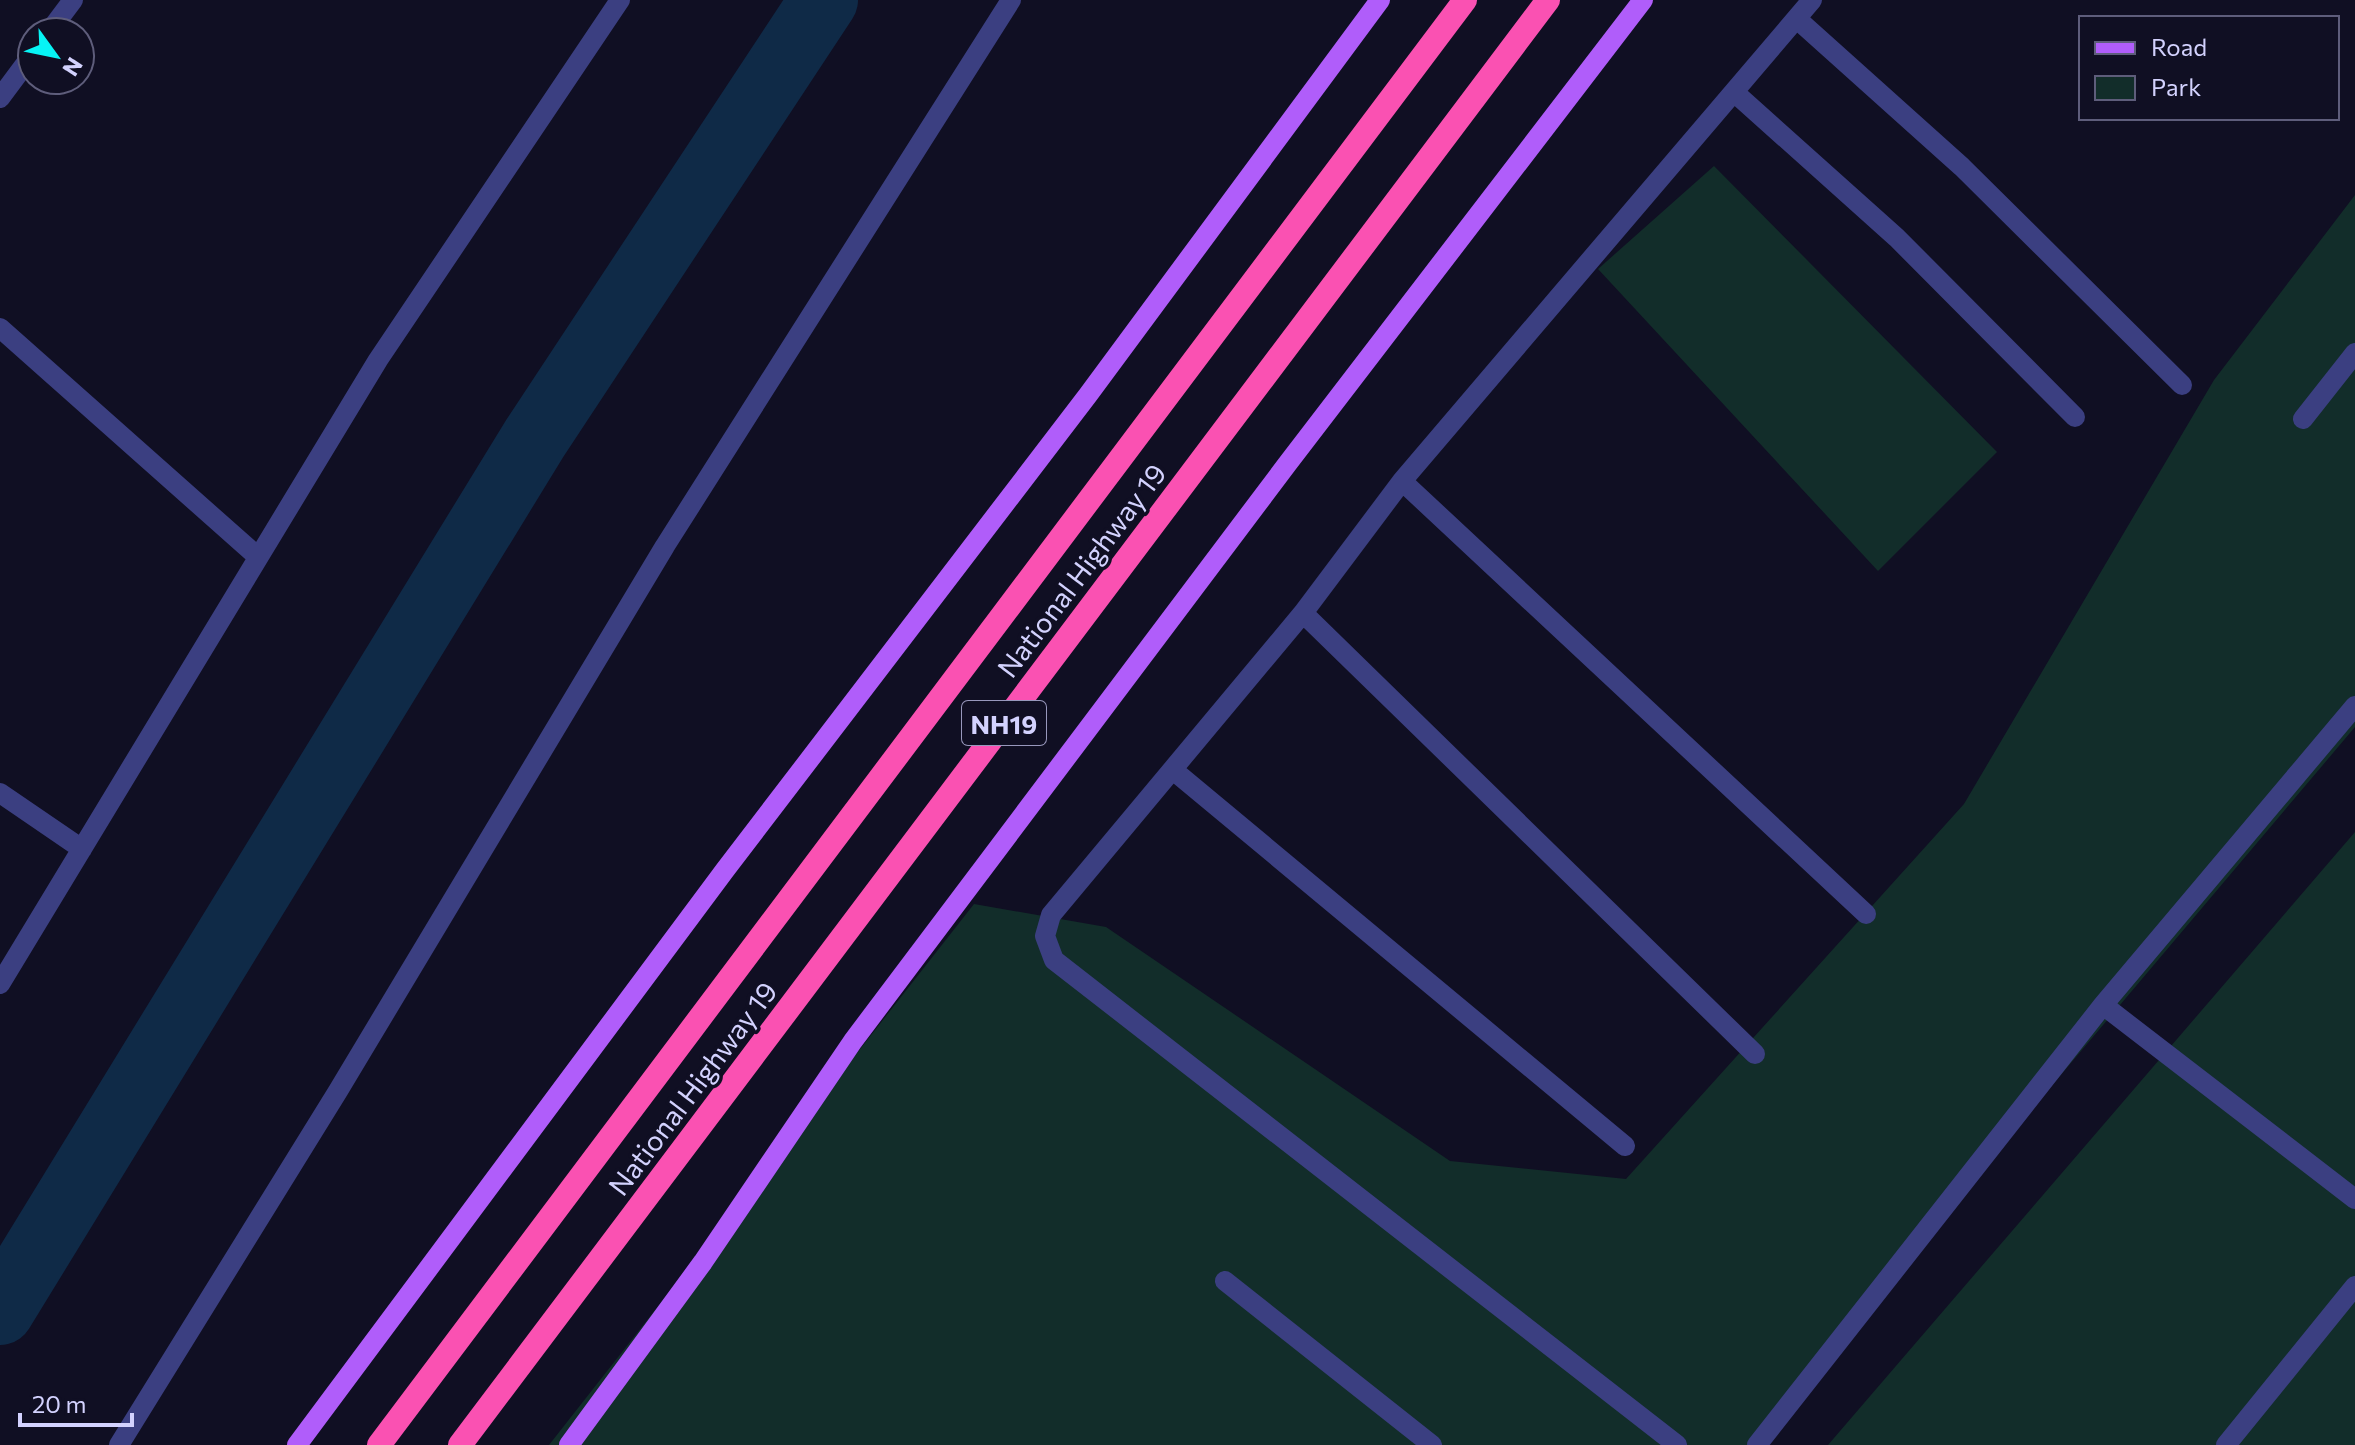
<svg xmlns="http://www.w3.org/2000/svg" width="2355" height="1445" viewBox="0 0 2355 1445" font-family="Commissioner,sans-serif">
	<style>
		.green { fill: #122d2a }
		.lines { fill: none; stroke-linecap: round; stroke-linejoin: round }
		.river { stroke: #0f2a47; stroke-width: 68 }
		.minor { stroke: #3b3f81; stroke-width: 20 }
		.major { stroke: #b05dfa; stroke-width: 20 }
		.highway { stroke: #fa51b2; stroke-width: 24 }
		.labels { text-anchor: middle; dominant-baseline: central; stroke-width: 7; stroke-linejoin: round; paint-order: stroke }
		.shield { fill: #100f23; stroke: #9898bc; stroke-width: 2 }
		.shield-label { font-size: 26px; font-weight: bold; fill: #d3d2fe }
		.street-label { font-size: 28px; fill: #d3d2fe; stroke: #100f23 }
	</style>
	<rect width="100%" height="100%" fill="#100f23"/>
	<path class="green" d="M1714 166 1997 452 1878 571 1598 269Z
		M2355 195V727L1748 1445H549L974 904 1106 927 1450 1161 1626 1179 1964 804 2214 380Z
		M2355 832V1445H1828Z"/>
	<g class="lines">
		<path class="river" d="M0 1311 535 438 824 0"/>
		<path class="minor" d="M1797 19 1962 167 2182 385
			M49 32 73 0
			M1734 92 1897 238 2075 417
			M0 98 32 55
			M0 328 258 557
			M2303 419 2355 353
			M1402 481 1866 914
			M1303 613 1755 1054
			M1173 770 1625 1146
			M0 793 82 849
			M0 984 378 360 620 0
			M2103 1005 2355 1199
			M1225 1281 1432 1445
			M119 1445 338 1091 665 546 1011 0
			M1677 1445 1054 960 1045 936 1051 915 1303 613 1402 481 1812 0
			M1757 1445 2103 1005 2355 706
			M2226 1445 2355 1286"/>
		<path class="major" d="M297 1445 725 870 1088 395 1380 0
			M569 1445 703 1262 853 1041 1288 463 1643 0"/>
		<path class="highway" d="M379 1445 1465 0
			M460 1445 1548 0"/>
	</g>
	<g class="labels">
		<rect class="shield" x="962" y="701" width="84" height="44" rx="6"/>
		<g class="shield-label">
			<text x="1004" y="723">NH19</text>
		</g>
		<g class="street-label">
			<text transform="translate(1081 570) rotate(-53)">National Highway 19</text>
			<text transform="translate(692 1088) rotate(-53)">National Highway 19</text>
		</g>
	</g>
	<rect x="2079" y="16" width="260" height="104" fill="#100f23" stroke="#5e5d7b" stroke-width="2"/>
	<rect x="2095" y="42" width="40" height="12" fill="#b05dfa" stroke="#5e5d7b" stroke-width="2"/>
	<text x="2151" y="56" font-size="24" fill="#d3d2fe">Road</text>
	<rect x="2095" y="76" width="40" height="24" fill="#122d2a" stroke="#5e5d7b" stroke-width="2"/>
	<text x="2151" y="96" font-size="24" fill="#d3d2fe">Park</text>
	<g transform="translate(56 56) rotate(123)"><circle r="38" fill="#100f23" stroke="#5e5d7b" stroke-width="2"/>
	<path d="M0-6L14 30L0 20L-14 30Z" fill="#07f4f5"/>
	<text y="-12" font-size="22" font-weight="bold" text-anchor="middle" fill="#d3d2fe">N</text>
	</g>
	<path d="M20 1413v12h112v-12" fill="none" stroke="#d3d2fe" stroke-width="4"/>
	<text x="32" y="1413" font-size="24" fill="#d3d2fe" stroke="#100f23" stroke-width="6" paint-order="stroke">20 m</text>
</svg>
